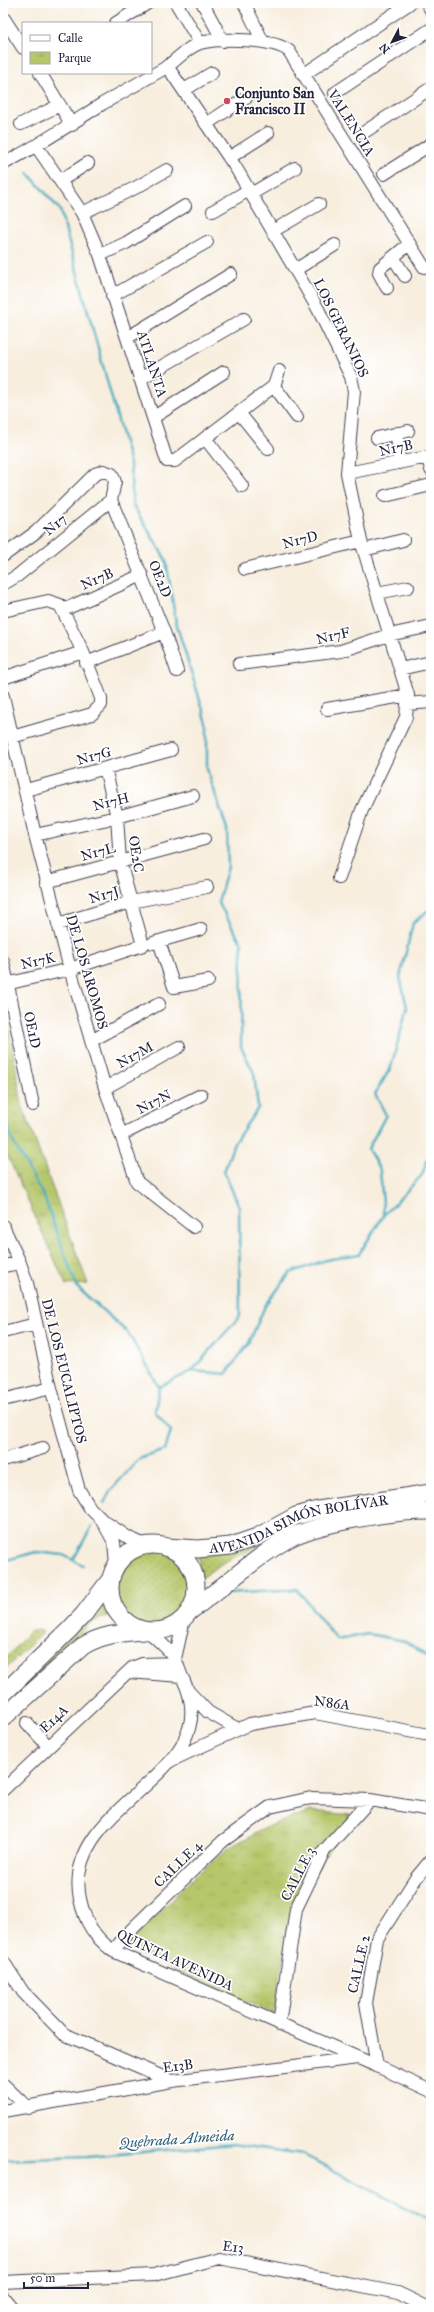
<svg xmlns="http://www.w3.org/2000/svg" width="434" height="2312" viewBox="0 0 434 2312" font-family="'IM FELL Great Primer',serif">
	<style>
		.grass { fill: url(#grass-dots); stroke: #6c7452 }
		.park { fill: url(#park-tufts); stroke: #6c7452 }
		.lines { fill: none; stroke-linecap: round; stroke-linejoin: round }
		.stream { stroke: #40aac0; stroke-width: 2.5 }
		.minor-casing { stroke: #424153; stroke-width: 14 }
		.highway-casing { stroke: #424153; stroke-width: 19 }
		.minor { stroke: #fff; stroke-width: 12 }
		.highway { stroke: #fff; stroke-width: 17 }
		.poi-dot { fill: #d1495b; stroke: #fff; stroke-width: 1.5 }
		.labels { text-anchor: middle; dominant-baseline: central; stroke-width: 3.5; stroke-linejoin: round; paint-order: stroke }
		.poi-label { font-size: 14px; font-weight: bold; fill: #22223b; stroke: #fff; text-anchor: start }
		.street-label { font-size: 14px; fill: #22223b; stroke: #fff }
		.water-label { font-size: 15px; font-style: italic; fill: #305f77; stroke: #fff }
	</style>
	<defs>
		<pattern id="grass-dots" width="8" height="8" patternUnits="userSpaceOnUse"><rect width="8" height="8" fill="#b5c76a"/><path d="M2 2h.1M6 6h.1" fill="none" stroke="#9bab5d" stroke-width="1.8" stroke-linecap="round"/></pattern>
		<pattern id="park-tufts" width="24" height="20" patternUnits="userSpaceOnUse"><rect width="24" height="20" fill="#b5c76a"/><path d="M3 7l-1-3M5 7V3M7 7l1-3M15 17l-1-3M17 17v-4M19 17l1-3" fill="none" stroke="#9bab5d"/></pattern>
	</defs>
	<rect width="100%" height="100%" fill="#fff"/>
	<filter id="ink" filterUnits="userSpaceOnUse"><feTurbulence type="fractalNoise" baseFrequency=".025" numOctaves="2"/><feDisplacementMap in="SourceGraphic" scale="8" xChannelSelector="R" yChannelSelector="G"/><feConvolveMatrix kernelMatrix="1 2 1 2 8 2 1 2 1" color-interpolation-filters="sRGB"/></filter>
	<filter id="wash" filterUnits="userSpaceOnUse"><feTurbulence type="fractalNoise" baseFrequency=".012" numOctaves="4" result="noise"/><feDisplacementMap in="SourceGraphic" scale="16" xChannelSelector="R" yChannelSelector="G"/><feGaussianBlur stdDeviation="0.9" result="paint"/><feColorMatrix in="noise" values="0 0 0 0 0 0 0 0 0 0 0 0 0 0 0 0 0 1.4 0 .05"/><feComposite in="paint" operator="in"/></filter>
	<g filter="url(#wash)">
		<rect width="100%" height="100%" fill="#f8eede"/>
		<path class="grass" d="M431 1498V1503H417L269 1541 224 1562 201 1578 198 1555 339 1512Z
			M112 1587a39 39 0 1 1 78 0a39 39 0 1 1-78 0Z
			M98 1596 108 1616 92 1622 3 1710V1704L33 1673Z
			M37 1630 43 1632 3 1672V1662L29 1632Z"/>
		<path class="park" d="M3 991 22 1105 88 1284 66 1285 3 1146Z
			M311 1811 351 1815 291 1912 274 2014 125 1947 195 1876 230 1847 269 1826Z"/>
		<g class="lines">
			<path class="stream" d="M28 173 60 210 130 464 133 505 166 560 176 623 207 723V769L227 829 228 867 218 902 242 944 241 1047 254 1073 258 1108 234 1143 224 1172 239 1206 240 1316 192 1371
				M3 1106 11 1138 44 1197 77 1287 128 1333 159 1387
				M384 1215 380 1170 368 1149 386 1115 375 1094 391 1067 407 1008 400 977 413 923 431 908
				M104 1503 111 1490 139 1459 165 1450 171 1431 155 1412 159 1387 192 1371 226 1374 249 1343 265 1306 290 1273 326 1260 359 1254 384 1215 422 1175 431 1149
				M73 1560 92 1526
				M3 1561 36 1552 63 1555 83 1565
				M226 1593 297 1589 337 1640 368 1634 405 1641 431 1659
				M3 2160 87 2157 233 2144 302 2154 431 2221"/>
		</g>
	</g>
	<g filter="url(#ink)">
		<g class="lines">
			<g class="minor-casing">
				<path id="minor" d="M176 3 200 43
					M244 3 263 42
					M427 3 431 10
					M203 4 223 41
					M3 17 23 48
					M116 23 148 3
					M167 66 236 168 318 309 351 377 354 391 347 473 361 541 408 695 406 717 362 810 339 878
					M40 73 72 125
					M303 75 410 3
					M184 90 212 73
					M335 93 431 29
					M21 124 60 105
					M206 124 246 98
					M363 133 431 88
					M37 147 82 213 100 255 167 461H175L274 386 279 371
					M229 158 268 133
					M3 164C38 146 69 125 102 104 123 92 144 80 165 68 176 61 187 47 200 43 219 38 273 38 289 51L424 267
					M384 174 431 144
					M60 181 88 163
					M251 194 295 168
					M213 211 249 190
					M82 213 135 188 167 170
					M273 231 319 204
					M100 255 126 243 185 206
					M393 257 405 276
					M295 270 335 245
					M387 288 379 273 380 268 409 244
					M112 296 207 242
					M127 338 231 274
					M140 379 244 319
					M274 386 297 417
					M240 414 268 449
					M154 417 224 372
					M397 433 399 463
					M205 438 242 486
					M377 438 408 431
					M347 473 428 457 431 470
					M385 496 431 485
					M111 500 164 632 177 671
					M364 550 403 540
					M3 556 36 532 95 474 104 471 112 474 115 482 111 500 17 576 3 584
					M245 569 361 541
					M377 593 408 587
					M63 610 142 575
					M3 611 48 601 60 605 83 652 101 698V705L92 714 12 737
					M86 663 164 632
					M239 664 341 651 389 635 431 626
					M400 669 431 662
					M3 678 83 652
					M3 696 35 835 70 969 105 1088 137 1182 194 1227
					M407 704 431 702
					M327 709 408 695
					M26 790 171 750
					M35 835 117 817 193 796
					M46 882 204 839
					M58 924 131 902 207 887
					M159 941 174 987 208 981
					M153 943 201 929
					M3 961 33 1105
					M6 984 70 969 143 945 120 862 117 817 105 768
					M91 1041 159 1004
					M105 1088 179 1047
					M121 1135 201 1095
					M3 1226 20 1263 27 1283 51 1388 79 1490 90 1508 102 1520 129 1538 145 1545
					M3 1266 20 1263
					M3 1332 36 1324
					M3 1400 51 1388
					M3 1460 43 1448
					M103 1522 114 1542 116 1564
					M150 1633C159 1641 169 1649 175 1659 178 1665 180 1673 183 1679 231 1775 60 1802 80 1899 85 1922 94 1937 113 1951L377 2066 431 2091
					M175 1659 184 1619
					M129 1672 181 1676
					M189 1692 208 1712 236 1728
					M27 1723 48 1746
					M172 1760 250 1724 315 1713 424 1734
					M3 1790 132 1668 142 1664 177 1663
					M113 1951 128 1933 223 1841 270 1807 311 1798 370 1800 431 1810
					M3 1961 23 1992 64 2034 172 2081
					M279 2024 296 1909 324 1851 370 1800
					M377 2066 366 2003 377 1939 416 1878 431 1860
					M3 2084 28 2108
					M3 2111 172 2081 358 2058
					M3 2282 154 2275 219 2258 398 2293 431 2309
					M3 2297 13 2309"/>
			</g>
			<g class="highway-casing">
				<g id="highway">
					<circle cx="153" cy="1588" r="43"/>
					<path id="s1" d="M166 1547 198 1549 231 1546 257 1537 296 1516 318 1510 431 1493"/>
					<path d="M190 1611C223 1588 251 1560 286 1540 316 1523 396 1510 431 1511"/>
					<path d="M3 1694 69 1630 84 1614 110 1580"/>
					<path d="M3 1718 83 1646C102 1634 122 1633 144 1631"/>
				</g>
			</g>
			<use href="#minor" class="minor"/>
			<use href="#highway" class="highway"/>
		</g>
	</g>
	<circle class="poi-dot" cx="227" cy="101" r="4"/>
	<g class="labels">
		<g class="poi-label">
			<text x="235" y="93">Conjunto San<tspan x="235" dy="16">Francisco II</tspan></text>
		</g>
		<g class="street-label">
			<text transform="translate(351 123) rotate(58)">VALENCIA</text>
			<text transform="translate(341 328) rotate(64)">LOS GERANIOS</text>
			<text transform="translate(152 364) rotate(72)">ATLANTA</text>
			<text transform="translate(396 448) rotate(-12)">N17B</text>
			<text transform="translate(55 525) rotate(-39)">N17</text>
			<text transform="translate(300 540) rotate(-14)">N17D</text>
			<text transform="translate(97 579) rotate(-24)">N17B</text>
			<text transform="translate(160 579) rotate(68)">OE2D</text>
			<text transform="translate(333 636) rotate(-13)">N17F</text>
			<text transform="translate(94 756) rotate(-15)">N17G</text>
			<text transform="translate(111 802) rotate(-14)">N17H</text>
			<text transform="translate(98 852) rotate(-15)">N17L</text>
			<text transform="translate(136 854) rotate(81)">OE2C</text>
			<text transform="translate(104 895) rotate(-16)">N17J</text>
			<text transform="translate(38 961) rotate(-13)">N17K</text>
			<text transform="translate(87 972) rotate(74)">DE LOS AROMOS</text>
			<text transform="translate(32 1030) rotate(78)">OE1D</text>
			<text transform="translate(135 1055) rotate(-29)">N17M</text>
			<text transform="translate(154 1102) rotate(-27)">N17N</text>
			<text transform="translate(64 1371) rotate(76)">DE LOS EUCALIPTOS</text>
			<text stroke="none"><textPath href="#s1" startOffset="137">AVENIDA SIMÓN BOLÍVAR</textPath></text>
			<text transform="translate(332 1703) rotate(7)">N86A</text>
			<text transform="translate(54 1719) rotate(-44)">E14A</text>
			<text transform="translate(178 1864) rotate(-44)">CALLE 4</text>
			<text transform="translate(298 1874) rotate(-63)">CALLE 3</text>
			<text transform="translate(175 1960) rotate(25)">QUINTA AVENIDA</text>
			<text transform="translate(359 1964) rotate(-77)">CALLE 2</text>
			<text transform="translate(178 2066) rotate(-8)">E13B</text>
			<text transform="translate(233 2247) rotate(7)">E13</text>
		</g>
		<g class="water-label">
			<text transform="translate(177 2139) rotate(-4)">Quebrada Almeida</text>
		</g>
	</g>
	<rect width="434" height="2312" fill="none" stroke="#fff" stroke-width="16"/>
	<rect x="22" y="22" width="130" height="52" fill="#ffffff" stroke="#a7a7b1"/>
	<rect x="30" y="35" width="20" height="6" fill="#ffffff" stroke="#a7a7b1"/>
	<text x="58" y="42" font-size="12" fill="#22223b">Calle</text>
	<rect x="30" y="52" width="20" height="12" fill="url(#park-tufts)" stroke="#a7a7b1"/>
	<text x="58" y="62" font-size="12" fill="#22223b">Parque</text>
	<g transform="translate(392 42) rotate(229)" stroke="#ffffff" stroke-width="3" paint-order="stroke">
	<path d="M0-3L7 15L0 10L-7 15Z" fill="#22223b"/>
	<text y="-6" font-size="11" font-weight="bold" text-anchor="middle" fill="#22223b">N</text>
	</g>
	<path d="M24 2282v6h64v-6" fill="none" stroke="#22223b" stroke-width="2"/>
	<text x="30" y="2282" font-size="12" fill="#22223b" stroke="#ffffff" stroke-width="3" paint-order="stroke">50 m</text>
</svg>
